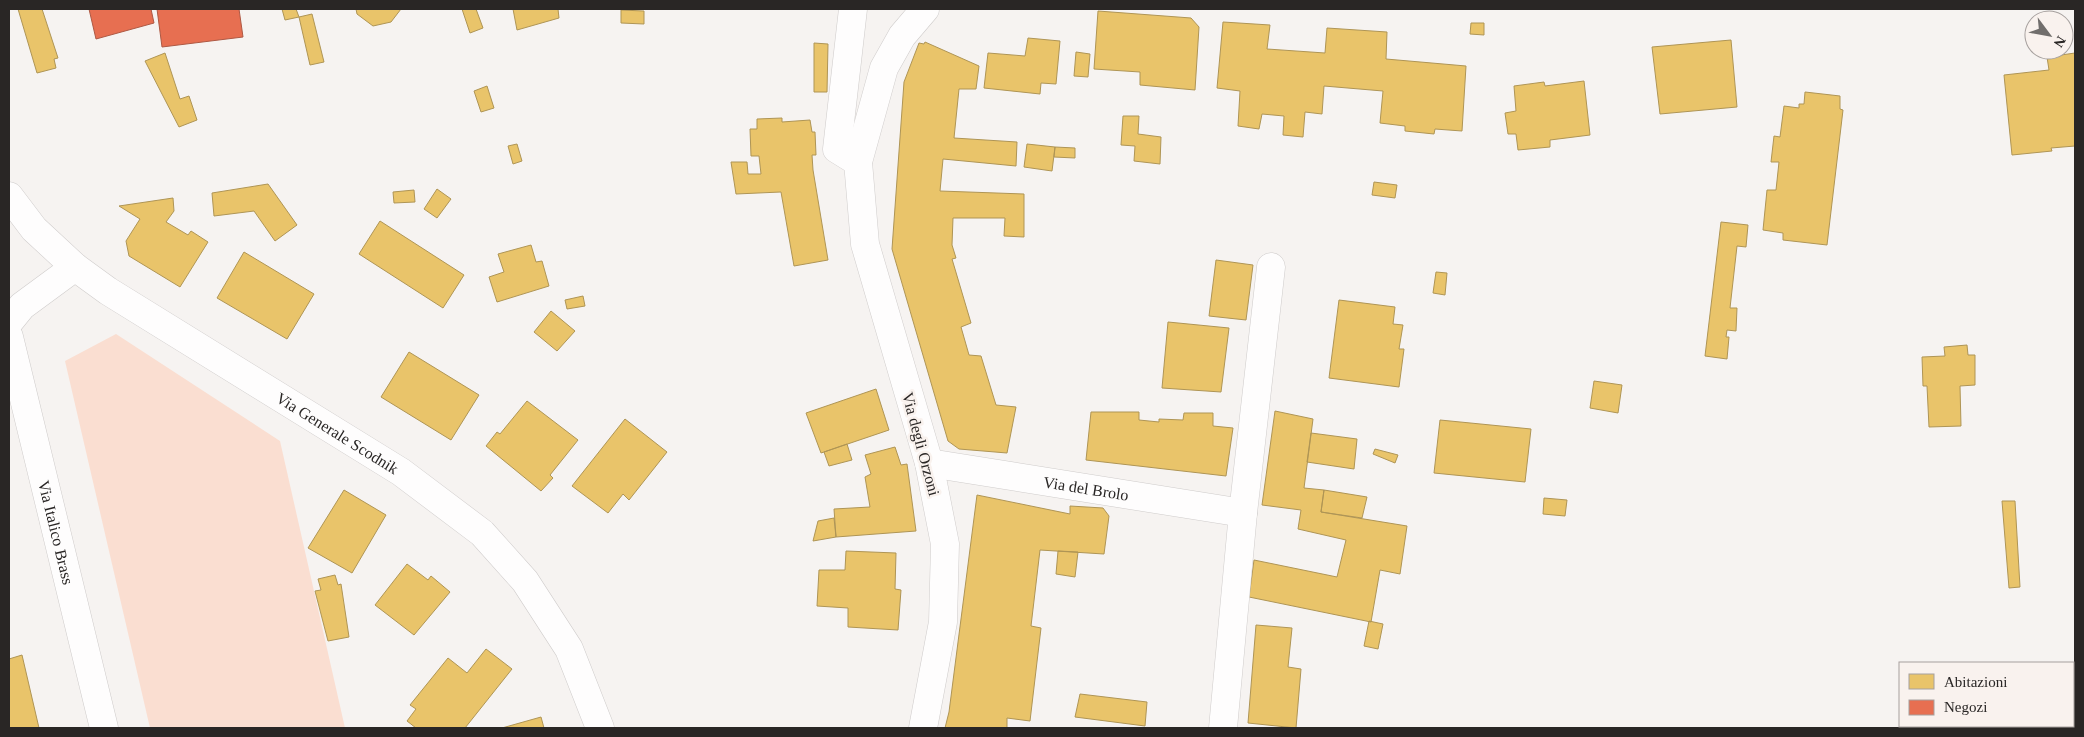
<svg xmlns="http://www.w3.org/2000/svg" width="2084" height="737" viewBox="0 0 2084 737" font-family="'Times New Roman',serif">
	<style>
		.green { fill: #faded1 }
		.homes { fill: #e9c46a; stroke: #af9555 }
		.shops { fill: #e76f51; stroke: #ae5944 }
		.lines { fill: none; stroke-linecap: round; stroke-linejoin: round }
		.minor-casing { stroke: #cfcccb; stroke-width: 29 }
		.major-casing { stroke: #cfcccb; stroke-width: 29 }
		.minor { stroke: #fefdfd; stroke-width: 28 }
		.major { stroke: #fefdfd; stroke-width: 28 }
		.labels { text-anchor: middle; dominant-baseline: central; stroke-width: 5; stroke-linejoin: round; paint-order: stroke }
		.street-label { font-size: 16px; fill: #292625; stroke: #f9f2ee }
	</style>
	<rect width="100%" height="100%" fill="#f6f3f1"/>
	<path class="green" d="M116 334 280 441 345 728H150L65 361Z"/>
	<path class="homes" d="M18 9H42L58 58 54 59 56 68 37 73Z
		M282 9H296L299 17 285 20Z
		M356 9H401L391 22 373 26 357 14Z
		M462 9H476L483 28 470 33Z
		M513 9H558L559 18 517 30Z
		M621 10 644 11V24L621 23Z
		M1098 11 1191 18 1199 27 1195 90 1140 85V72L1094 69Z
		M312 14 324 62 310 65 299 17Z
		M1223 22 1270 25 1267 49 1325 53 1327 28 1387 32 1386 59 1466 66 1462 131 1435 129 1434 134 1405 131V126L1380 123 1383 91 1324 86 1322 114 1305 112 1303 137 1283 135 1284 116 1262 114 1259 129 1238 126 1240 91 1217 88Z
		M1471 23H1484V35L1470 34Z
		M1028 38 1060 41 1056 84 1041 83 1040 94 984 88 988 53 1025 56Z
		M1731 40 1737 107 1660 114 1652 47Z
		M925 42 979 66 976 89H959L954 138 1017 142 1016 166 943 159 940 191 1024 194V237L1004 236 1005 218H953L952 245 956 258 952 259 971 323 961 327 969 355 981 356 996 405 1016 407 1007 453 959 449 948 441 892 249 904 82 919 43 924 44Z
		M814 43 828 44 827 92H814Z
		M1076 52 1090 54 1088 77 1074 76Z
		M165 53 180 99 189 96 197 120 179 127 145 61Z
		M2075 53V146L2051 148 2052 151 2012 155 2004 75 2049 70 2047 57Z
		M1584 81 1590 135 1550 140V147L1518 150 1516 134H1508L1505 113 1516 111 1514 86 1544 82 1545 86Z
		M487 86 494 108 481 112 474 91Z
		M1805 92 1840 96V109L1843 110 1827 245 1783 240V233L1763 230 1767 190H1776L1779 162H1771L1774 136 1780 137 1784 106 1799 108V104H1804Z
		M1123 116H1139L1138 134 1161 137 1160 164 1134 161 1135 146 1121 145Z
		M782 118V122L810 120 812 132H815L816 155H812L813 170 828 260 794 266 781 192 736 194 731 162H747L748 174H761L759 156H751L750 129H757V119Z
		M517 144 522 161 513 164 508 146Z
		M1027 144 1055 147 1052 171 1024 167Z
		M1055 147 1075 148V158L1054 157Z
		M1374 182 1397 185 1395 198 1372 195Z
		M268 184 297 225 275 241 254 211 214 216 212 193Z
		M437 189 451 199 437 218 424 209Z
		M414 190 415 202 394 203 393 192Z
		M173 198 174 211 166 222 188 235 191 231 208 242 180 287 129 256 126 241 140 219 119 206Z
		M380 221 464 275 443 308 359 254Z
		M1721 222 1748 225 1746 247 1737 246 1730 308H1737L1736 331 1727 330 1726 337H1729L1727 359 1705 356Z
		M531 245 536 262 542 261 549 286 497 302 489 277 504 272 498 254Z
		M244 252 314 294 287 339 217 298Z
		M1216 260 1253 265 1246 320 1209 316Z
		M1436 272 1447 273 1445 295 1433 293Z
		M583 296 585 306 567 309 565 300Z
		M1339 300 1395 307 1393 324 1403 325 1399 349H1404L1399 387 1329 378Z
		M551 311 575 331 557 351 534 332Z
		M1168 322 1229 328 1221 392 1162 388Z
		M1967 345 1968 355H1975V385L1960 386 1961 426 1929 427 1927 386H1923L1922 357 1945 356 1944 347Z
		M409 352 479 395 451 440 381 397Z
		M1594 381 1622 385 1618 413 1590 408Z
		M876 389 889 430 821 453 806 413Z
		M527 401 578 440 550 475 553 478 541 491 486 446 497 432 500 434Z
		M1275 411 1313 419 1304 488 1324 490 1321 512 1407 526 1400 574 1380 570 1371 622 1249 597 1254 560 1337 577 1346 540 1298 529 1301 510 1262 505Z
		M1091 412H1139V420L1159 422V419L1183 420 1184 413H1213V426L1233 428 1226 476 1086 460Z
		M625 419 667 452 629 500 623 494 608 513 572 486Z
		M1440 420 1531 429 1525 482 1434 473Z
		M1311 433 1357 439 1354 469 1307 462Z
		M847 444 852 460 829 466 824 452Z
		M895 447 901 465 907 464 916 531 836 537 834 509 870 507 865 477 871 474 865 455Z
		M1375 449 1398 455 1395 463 1373 454Z
		M344 490 386 515 352 573 308 548Z
		M1324 490 1367 497 1362 518 1321 512Z
		M977 495 1070 514V506L1103 508 1109 516 1104 554 1040 550 1031 626 1041 628 1030 721 1007 718V728H945L949 712Z
		M1544 498 1567 500 1565 516 1543 514Z
		M2002 501H2015L2020 587 2009 588Z
		M834 518 836 537 813 541 818 521Z
		M846 551 896 553 895 589 901 590 898 630 848 627V608L817 606 819 570H845Z
		M1058 551 1078 552 1075 577 1056 574Z
		M407 564 428 580 431 576 450 592 414 635 375 605Z
		M335 575 338 585 341 584 349 637 328 641 315 591 321 590 318 579Z
		M1369 621 1383 624 1378 649 1364 646Z
		M1256 625 1292 628 1288 667 1301 669 1296 728 1248 723Z
		M486 649 512 669 465 728H416L407 721 416 709 410 705 448 658 467 673Z
		M22 655 39 728H9V659Z
		M1080 694 1147 702 1145 726 1075 717Z
		M541 717 544 728H502Z
		M1985 726H2014V728H1985Z"/>
	<path class="shops" d="M89 9H151L154 23 96 39Z
		M157 9H239L243 37 162 47Z"/>
	<g class="lines">
		<g class="minor-casing">
			<g id="minor">
				<path d="M853 9 837 149 858 162"/>
				<path d="M9 322 22 306 75 267"/>
				<path id="s1" d="M9 337 104 728"/>
				<path id="s2" d="M929 463 1243 513"/>
				<path d="M923 728 943 622 945 544 929 463 865 244 858 162 884 68 902 36 925 9"/>
				<path d="M1223 728 1243 513 1271 267"/>
			</g>
		</g>
		<g class="major-casing">
			<g id="major">
				<path id="s3" d="M9 196 34 229 75 267 108 291 401 472 482 533 525 581 569 649 600 728"/>
			</g>
		</g>
		<use href="#minor" class="minor"/>
		<use href="#major" class="major"/>
	</g>
	<g class="labels">
		<g class="street-label">
			<text stroke="none"><textPath href="#s3" startOffset="408">Via Generale Scodnik</textPath></text>
			<text transform="translate(921 444) rotate(75)">Via degli Orzoni</text>
			<text stroke="none"><textPath href="#s2" startOffset="159">Via del Brolo</textPath></text>
			<text stroke="none"><textPath href="#s1" startOffset="201">Via Italico Brass</textPath></text>
		</g>
	</g>
	<rect width="2084" height="737" fill="none" stroke="#292625" stroke-width="20"/>
	<rect x="1899" y="662" width="175" height="65" fill="#f9f2ee" stroke="#a6a09e"/>
	<rect x="1909" y="674" width="25" height="15" fill="#e9c46a" stroke="#a6a09e"/>
	<text x="1944" y="687" font-size="15" fill="#292625">Abitazioni</text>
	<rect x="1909" y="700" width="25" height="15" fill="#e76f51" stroke="#a6a09e"/>
	<text x="1944" y="712" font-size="15" fill="#292625">Negozi</text>
	<g transform="translate(2049 35) rotate(122)"><circle r="24" fill="#f9f2ee" stroke="#a6a09e"/>
	<path d="M0-4L9 19L0 12L-9 19Z" fill="#716e6c"/>
	<text y="-8" font-size="14" font-weight="bold" text-anchor="middle" fill="#292625">N</text>
	</g>
</svg>
